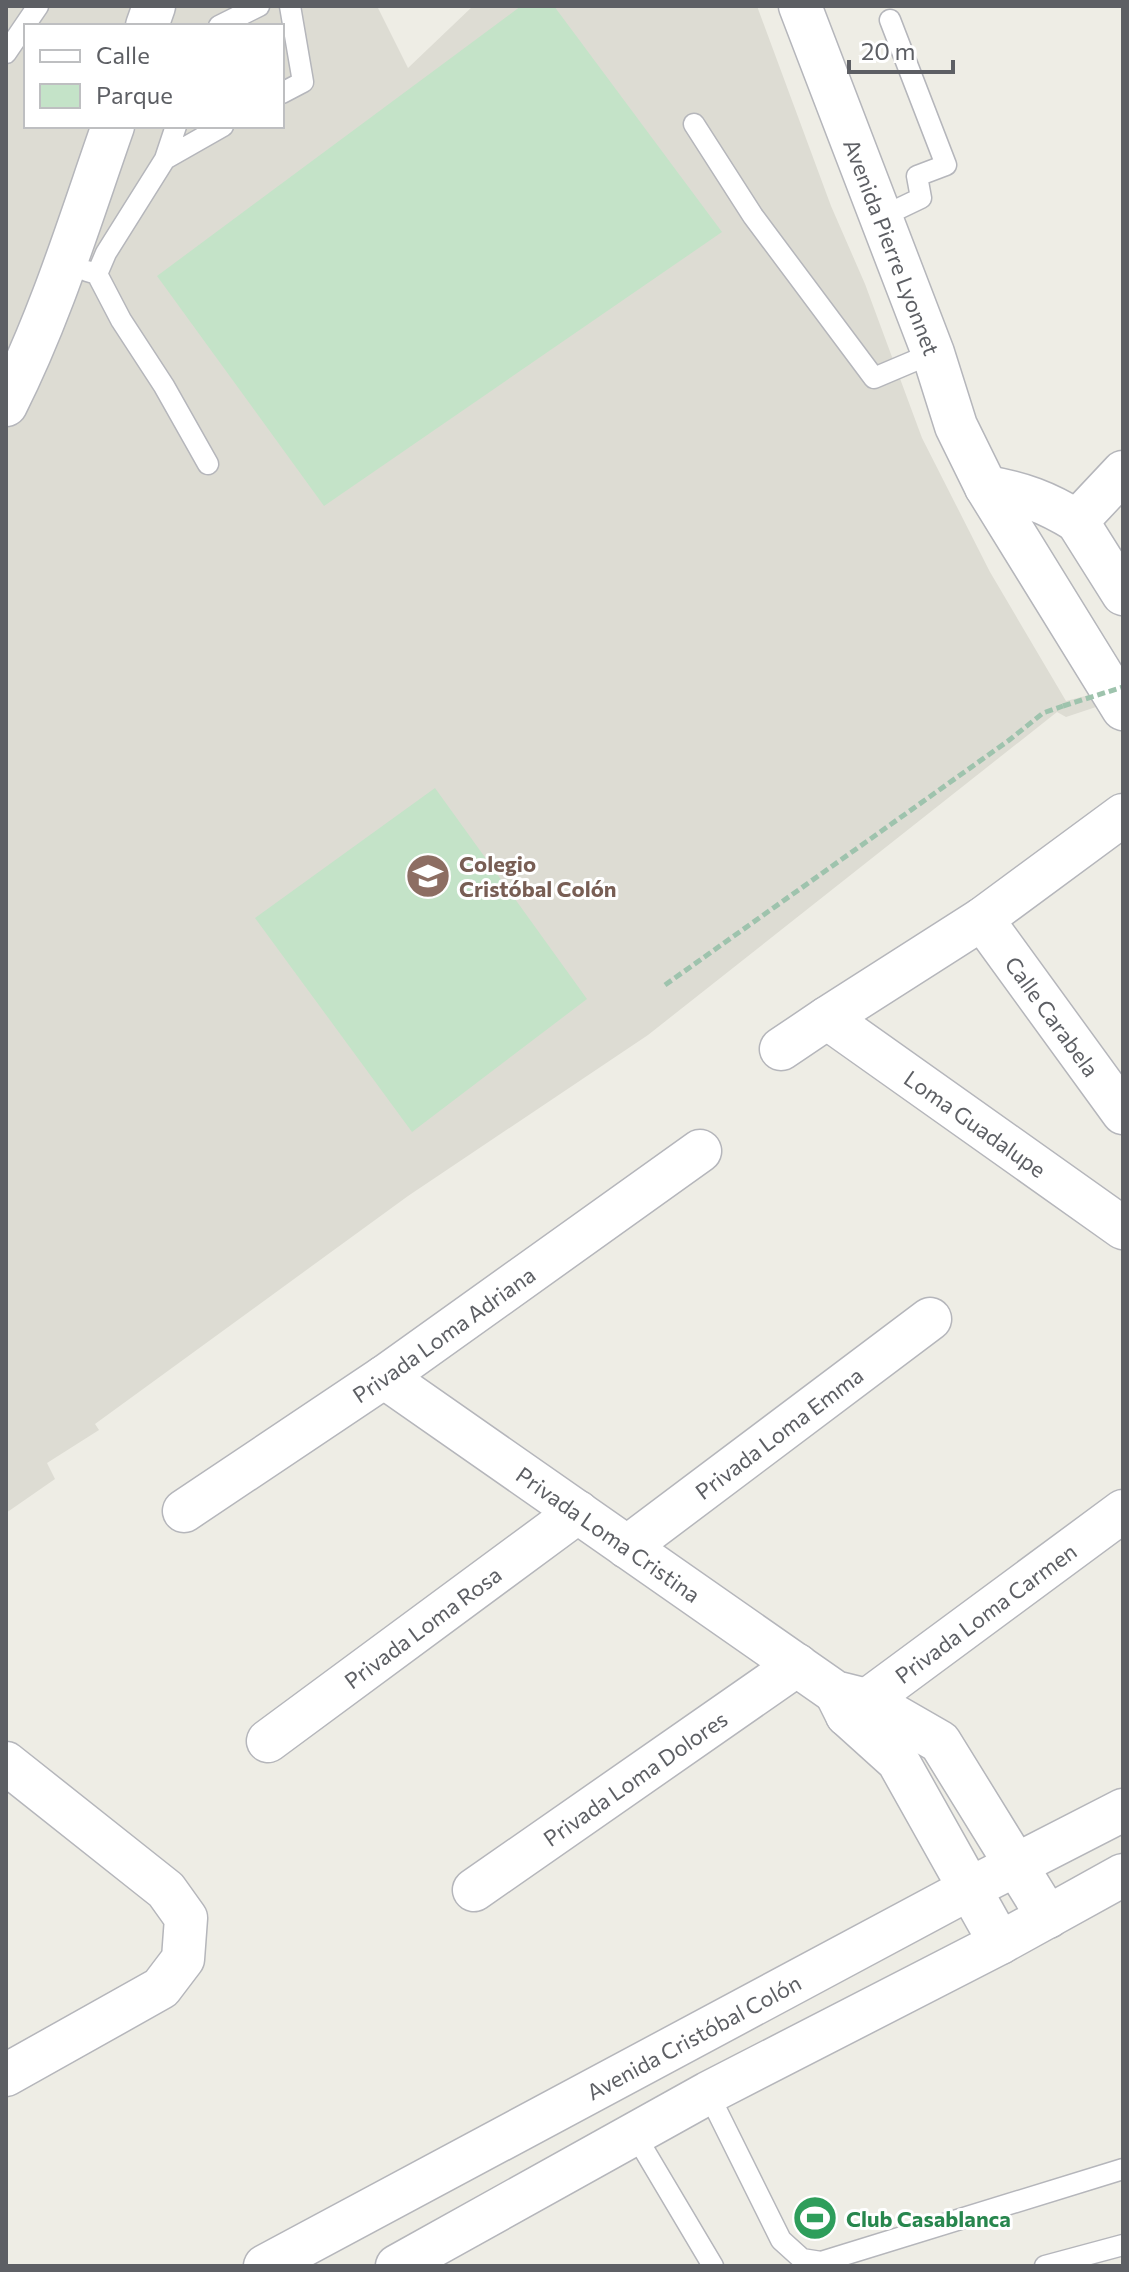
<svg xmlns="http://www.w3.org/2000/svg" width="1129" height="2272" viewBox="0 0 1129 2272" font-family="Commissioner,sans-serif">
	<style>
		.education { fill: #dddcd3; fill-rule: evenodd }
		.green { fill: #c4e3c8 }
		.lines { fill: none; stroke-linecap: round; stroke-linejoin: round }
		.lane-casing { stroke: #b5b6bb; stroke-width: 23 }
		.street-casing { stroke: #b5b6bb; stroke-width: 45 }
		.path { stroke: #9ec3ad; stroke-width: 5; stroke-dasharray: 8 4; stroke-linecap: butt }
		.lane { stroke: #fff; stroke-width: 20 }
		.street { stroke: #fff; stroke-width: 42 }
		.path-bridge { stroke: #9ec3ad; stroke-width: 5; stroke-dasharray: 8 4; stroke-linecap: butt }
		.labels { text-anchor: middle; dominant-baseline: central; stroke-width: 6; stroke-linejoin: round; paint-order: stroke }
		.street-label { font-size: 22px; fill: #5d5f64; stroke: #fff }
		.education-label { font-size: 22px; font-weight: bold; fill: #785e54; stroke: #fff; text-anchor: start }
		.leisure-label { font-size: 22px; font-weight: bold; fill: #27864d; stroke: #fff; text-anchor: start }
	</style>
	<rect width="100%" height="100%" fill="#eeede5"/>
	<path class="education" d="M6 6H377L408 68 473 6H757L831 206 865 284 922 438 990 572 1066 701 1097 693 1123 698 1066 717 1057 712 648 1035 408 1196 95 1424 99 1430 47 1463 55 1479 6 1513ZM26 26H282V126H26Z"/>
	<path class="green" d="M521 6H554L722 232 324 506 157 276Z
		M435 788 587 999 412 1132 255 918Z"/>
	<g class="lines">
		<g class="lane-casing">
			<path id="lane" d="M219 26 259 6
				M6 53 38 6
				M282 93 303 82 290 6
				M694 124 753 216 874 378 933 353
				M165 159 223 126
				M879 214 896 210 921 198 917 176 946 165 890 20
				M87 271 97 274 106 253 165 159 176 126
				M97 274 121 320 164 386 208 464
				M708 2093 781 2240 802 2259 821 2262 1123 2169
				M634 2133 713 2266
				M1045 2266 1123 2245"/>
		</g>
		<g class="street-casing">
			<g id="street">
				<path id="s1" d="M800 6 933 353 956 426 986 487 1123 709"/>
				<path d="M147 26 154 6"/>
				<path d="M6 405C51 316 80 220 113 126"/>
				<path d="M986 487C1022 493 1046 502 1077 521L1123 472"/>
				<path d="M1077 521 1123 594"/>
				<path id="s2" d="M982 919 1123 1113"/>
				<path id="s3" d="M827 1018 1123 1228"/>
				<path d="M781 1049 827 1018 982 919 1123 815"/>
				<path id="s4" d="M384 1377 835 1692 867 1700 940 1742 1048 1917"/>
				<path id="s5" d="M184 1511 384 1377 700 1151"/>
				<path id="s6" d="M627 1547 930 1319"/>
				<path d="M836 1693 847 1715 898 1761 1000 1943"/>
				<path id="s7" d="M847 1715 1123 1511"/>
				<path id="s8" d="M268 1741 578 1512"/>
				<path d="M6 1763 166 1890 186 1918 183 1959 161 1988 6 2075"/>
				<path id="s9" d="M474 1890 797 1665"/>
				<path id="s10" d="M265 2266 969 1889 1123 1810"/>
				<path d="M397 2266 708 2093 1000 1943 1123 1875"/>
			</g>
		</g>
		<path class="path" d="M665 985 1008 741 1043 713 1063 706"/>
		<use href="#lane" class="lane"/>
		<use href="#street" class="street"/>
		<path class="path-bridge" d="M1063 706 1123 687"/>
	</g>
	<defs>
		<g id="school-disc" transform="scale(2.3)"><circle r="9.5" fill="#8d6e63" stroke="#fff"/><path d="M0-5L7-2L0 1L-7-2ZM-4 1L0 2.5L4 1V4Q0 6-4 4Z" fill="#fff"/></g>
		<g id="stadium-disc" transform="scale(2.3)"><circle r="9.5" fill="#2e9e5b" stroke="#fff"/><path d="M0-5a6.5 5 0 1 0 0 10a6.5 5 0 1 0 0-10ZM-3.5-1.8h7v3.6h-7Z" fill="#fff"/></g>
	</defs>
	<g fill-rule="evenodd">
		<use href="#school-disc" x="428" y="876"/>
		<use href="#stadium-disc" x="815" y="2218"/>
	</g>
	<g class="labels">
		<g class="street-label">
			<text stroke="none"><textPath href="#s1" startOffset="258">Avenida Pierre Lyonnet</textPath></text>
			<text stroke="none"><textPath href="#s2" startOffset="120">Calle Carabela</textPath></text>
			<text stroke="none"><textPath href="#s3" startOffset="182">Loma Guadalupe</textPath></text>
			<text stroke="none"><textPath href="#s5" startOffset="314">Privada Loma Adriana</textPath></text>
			<text stroke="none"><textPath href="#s6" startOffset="190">Privada Loma Emma</textPath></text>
			<text stroke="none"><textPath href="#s4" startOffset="274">Privada Loma Cristina</textPath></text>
			<text stroke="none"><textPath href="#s7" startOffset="172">Privada Loma Carmen</textPath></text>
			<text stroke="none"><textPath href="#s8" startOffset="192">Privada Loma Rosa</textPath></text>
			<text stroke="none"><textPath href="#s9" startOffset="196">Privada Loma Dolores</textPath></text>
			<text stroke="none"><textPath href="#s10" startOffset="486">Avenida Cristóbal Colón</textPath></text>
		</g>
		<g class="education-label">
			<text x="459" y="863">Colegio<tspan x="459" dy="25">Cristóbal Colón</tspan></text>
		</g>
		<g class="leisure-label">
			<text x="846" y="2218">Club Casablanca</text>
		</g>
	</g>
	<rect width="1129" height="2272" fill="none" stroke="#5d5f64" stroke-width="16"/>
	<rect x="24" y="24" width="260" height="104" fill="#ffffff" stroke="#bebfc1" stroke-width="2"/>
	<rect x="40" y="50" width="40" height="12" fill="#ffffff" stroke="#bebfc1" stroke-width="2"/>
	<text x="96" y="64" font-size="24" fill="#5d5f64">Calle</text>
	<rect x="40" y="84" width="40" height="24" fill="#c4e3c8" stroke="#bebfc1" stroke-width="2"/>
	<text x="96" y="104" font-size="24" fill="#5d5f64">Parque</text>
	<path d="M849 60v12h104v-12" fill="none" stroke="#5d5f64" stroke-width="4"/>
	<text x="861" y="60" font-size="24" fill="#5d5f64" stroke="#ffffff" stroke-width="6" paint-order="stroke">20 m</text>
</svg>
